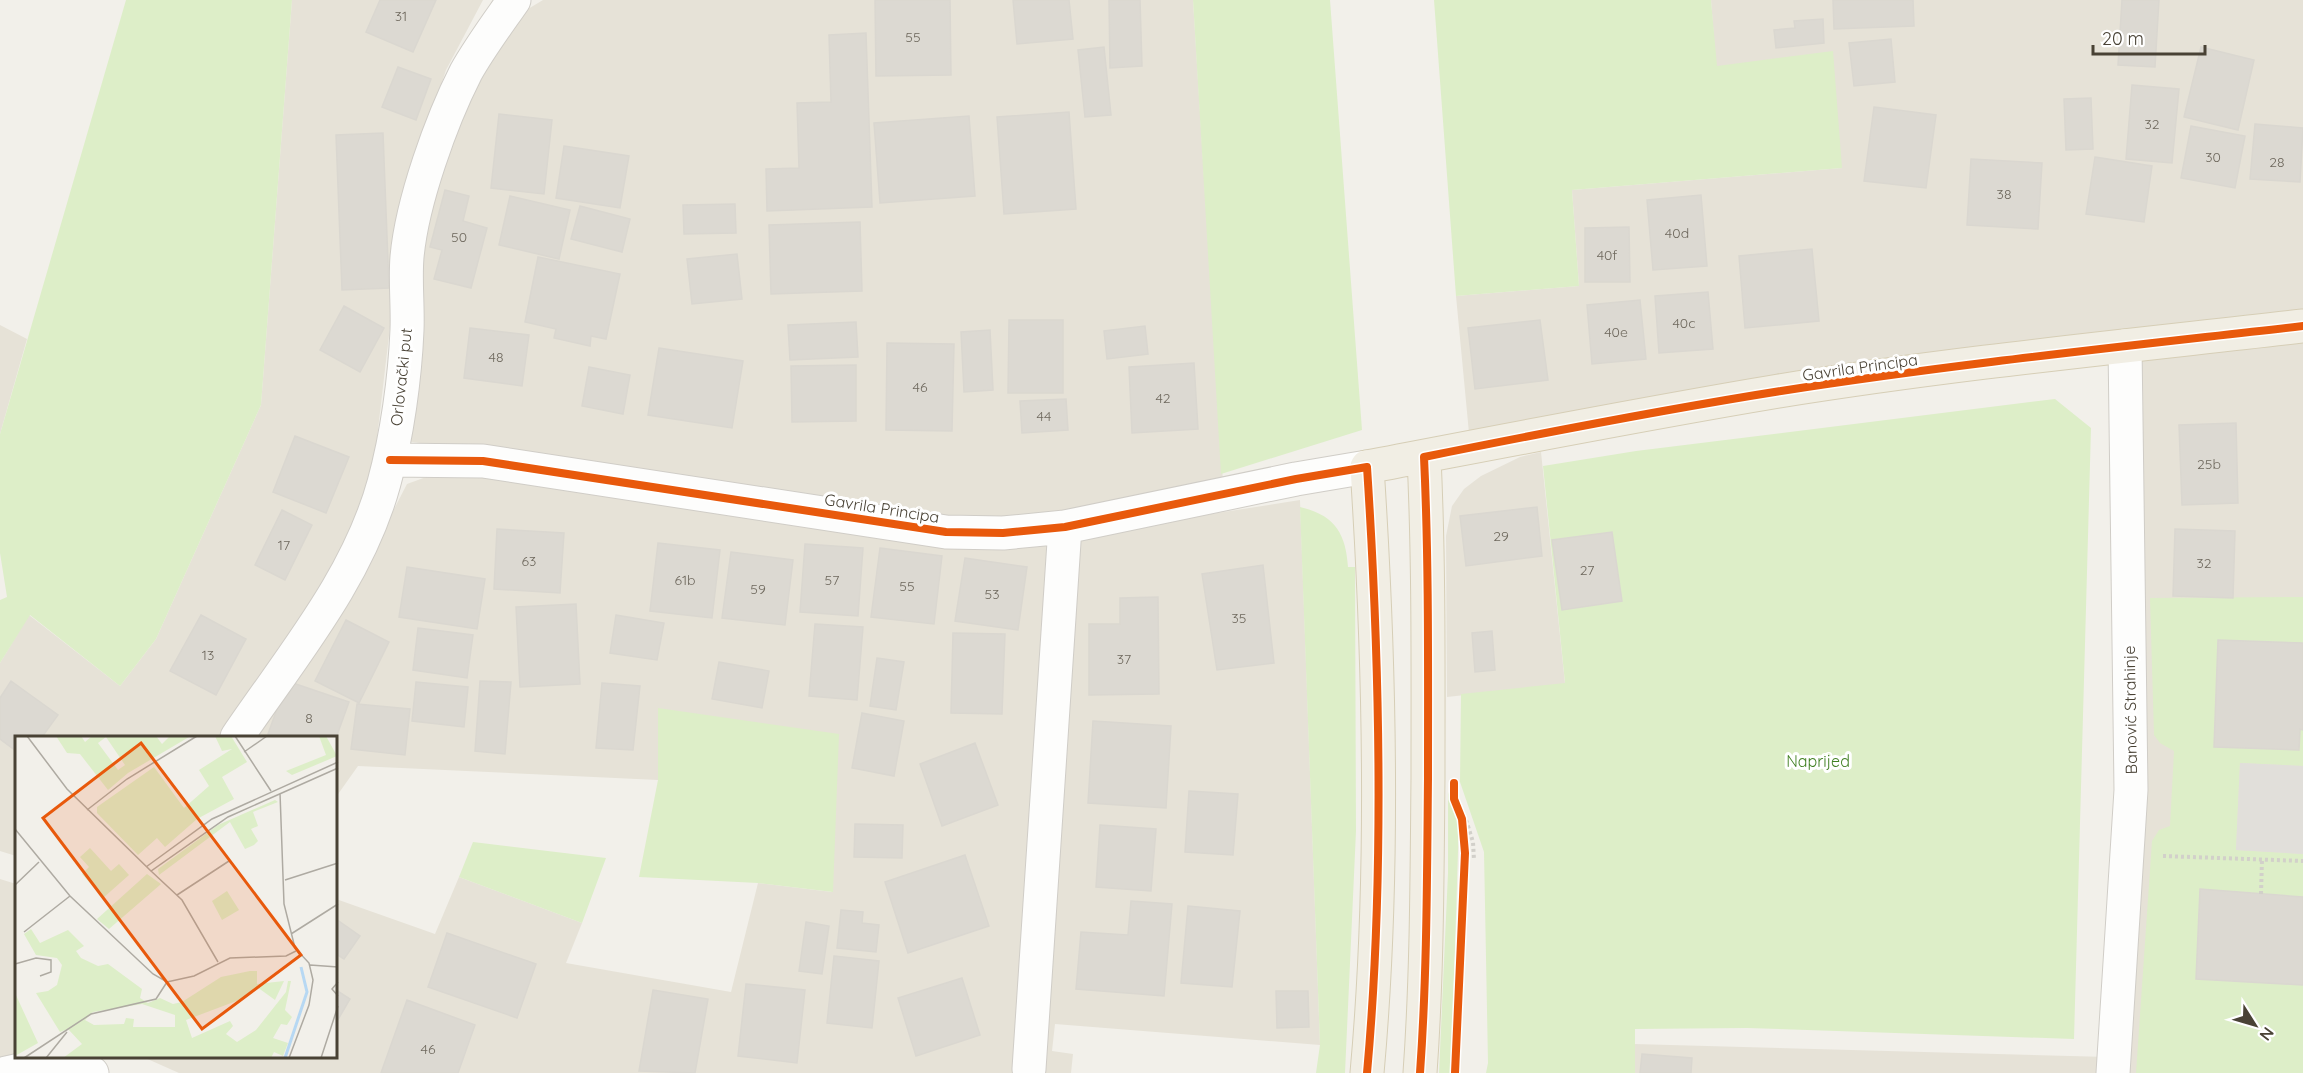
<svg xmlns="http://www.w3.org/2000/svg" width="2303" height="1073" viewBox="0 0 2303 1073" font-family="Quicksand,sans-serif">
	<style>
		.residential { fill: #e6e2d7 }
		.green { fill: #ddeec8 }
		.parking { fill: #e1dfda }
		.building { fill: #dcd9d2; stroke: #dad7d0; stroke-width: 1.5 }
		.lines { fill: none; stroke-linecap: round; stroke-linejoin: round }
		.minor-casing { stroke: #d0cdc7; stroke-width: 35 }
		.major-casing { stroke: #d6ceb6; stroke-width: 35 }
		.path { stroke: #d2d0ca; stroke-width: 4; stroke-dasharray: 3 3; stroke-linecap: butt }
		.minor { stroke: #fdfdfc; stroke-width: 33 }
		.major { stroke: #f1eee4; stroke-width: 33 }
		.cycleway-casing { stroke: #fff; stroke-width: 11 }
		.cycleway { stroke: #e8590c; stroke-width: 8 }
		.labels { text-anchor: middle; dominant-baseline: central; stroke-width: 6; stroke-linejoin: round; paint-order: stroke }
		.number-label { font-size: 14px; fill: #6e685d }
		.street-label { font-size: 16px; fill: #494235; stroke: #fff }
		.park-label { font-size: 16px; fill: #418023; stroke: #fff }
		.inset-river { fill: none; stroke: #b7d8f3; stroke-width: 3 }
		.inset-road { fill: none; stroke: #aeaaa2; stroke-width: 1.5 }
		.view { fill: #e8590c; fill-opacity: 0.15; stroke: #e8590c; stroke-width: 3 }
		.inset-edge { fill: none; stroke: #494235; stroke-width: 3 }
	</style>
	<rect width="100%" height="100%" fill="#f2f0ea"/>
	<path class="residential" d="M292 0H483L446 70 400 208 393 301 373 472 347 543 262 678 219 737H16V856L0 851V663L29 615 120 686 156 639 261 405Z
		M543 0H1193L1223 482 1005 527 406 441 424 223 454 126 482 72 528 9Z
		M1711 0H2303V312L1888 357 1469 433 1456 296 1579 286 1572 190 1842 168 1716 66Z
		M0 325 27 339 0 434Z
		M2303 326V1073H1635L1634 1044 2108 1057 2116 948 2125 346Z
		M1541 452 1565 684 1447 697 1446 536 1452 506 1464 489 1481 476 1520 457Z
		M440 472 1027 543 1300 500 1320 1045 1055 1024 1052 1051 1073 1054 1071 1073H179L143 1057 336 1056V899L435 934 459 877 582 923 566 963 731 992 758 883 832 892 658 709V780L358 766 336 797V737H249L360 575 407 484Z
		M0 879 16 884V1056L0 1064Z"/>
	<path class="green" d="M126 0H292L261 405 156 639 120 686 30 615 0 663V600L7 597 0 553V434Z
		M1193 0H1330L1362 430 1221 474Z
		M1434 0H1711L1717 66 1833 51 1842 168 1572 190 1579 286 1456 296Z
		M2055 399 2091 428 2074 1039 1747 1028 1635 1029V1073H1486L1488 1063 1484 852 1460 782 1461 694 1565 683 1543 466 1636 451Z
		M1300 507C1335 515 1346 534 1348 567H1355L1356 831 1345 1073H1316L1320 1045Z
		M2303 597V766L2240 763 2236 850 2303 854V1073H2136L2152 841 2159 830 2170 826 2174 751 2160 743 2154 735 2150 598Z
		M658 708 839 734 833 892 758 883 639 877 658 780Z
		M1448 792 1459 820 1451 1073H1439L1448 873Z
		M473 842 606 858 582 923 459 877Z"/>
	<path class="parking" d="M2240 763 2303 766V854L2236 850Z"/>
	<path class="building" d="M380 0H436L413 52 366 32Z
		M875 0H950L951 75 876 76Z
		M1013 0H1069L1073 39 1017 44Z
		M1109 0H1140L1142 66 1110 68Z
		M1833 0H1913L1914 26 1834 29Z
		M2122 0H2159L2155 67 2118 65Z
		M1823 19 1824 43 1776 48 1774 30 1795 28 1794 21Z
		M866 33 872 207 767 211 766 169 799 168 797 103 831 102 829 35Z
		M1891 39 1895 82 1854 86 1849 43Z
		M1104 47 1111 115 1085 117 1078 50Z
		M2201 47 2254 60 2238 130 2184 117Z
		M398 67 431 79 416 120 382 107Z
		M2132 85 2179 89 2172 163 2126 159Z
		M2091 98 2093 149 2066 150 2064 99Z
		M1874 107 1936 115 1926 188 1864 181Z
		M1069 112 1076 209 1004 214 997 117Z
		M499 114 552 120 544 194 491 188Z
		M969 116 975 196 880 203 874 123Z
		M2255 124 2303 128 2300 182 2250 179Z
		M2191 126 2245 136 2235 188 2181 178Z
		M383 133 389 288 342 290 336 135Z
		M564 146 629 156 620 208 556 198Z
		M2095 157 2152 166 2144 222 2086 214Z
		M1971 159 2042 163 2038 229 1967 225Z
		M445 190 469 196 463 221 487 228 471 288 434 279 442 250 430 247Z
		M1701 195 1707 266 1653 270 1647 200Z
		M510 196 570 210 559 259 499 245Z
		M735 204 736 233 684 234 683 205Z
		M580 206 630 219 622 252 571 239Z
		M860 222 862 291 771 294 769 225Z
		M1629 227 1630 282H1585V228Z
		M1812 249 1819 321 1745 328 1739 256Z
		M737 254 742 299 692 304 687 259Z
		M538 257 620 274 606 339 591 336 590 346 554 338 556 329 525 322Z
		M1708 292 1713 349 1659 353 1655 296Z
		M1640 300 1646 359 1592 364 1587 305Z
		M344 306 384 328 360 372 320 350Z
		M1009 320H1063V393H1008Z
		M1540 320 1548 380 1475 389 1468 328Z
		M856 322 858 357 790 360 788 325Z
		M1145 326 1148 354 1107 359 1104 331Z
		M470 328 529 335 522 386 464 378Z
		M990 330 993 390 964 392 961 332Z
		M887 343 954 344 952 431 886 430Z
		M659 348 743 361 732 428 648 415Z
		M1194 363 1198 429 1132 433 1129 367Z
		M856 365V421L792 422 791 366Z
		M589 367 630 375 623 414 582 406Z
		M1066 399 1068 430 1022 433 1020 401Z
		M2236 423 2238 503 2182 505 2179 425Z
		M295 436 349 457 326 513 273 492Z
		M1537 507 1542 556 1466 566 1460 516Z
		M282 510 312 525 285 580 255 565Z
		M497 529 564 533 560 593 494 589Z
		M2175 529 2235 531 2233 598 2173 596Z
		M1612 532 1622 601 1562 610 1552 540Z
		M658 543 720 550 712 618 650 611Z
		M805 544 863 548 858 616 800 612Z
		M880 548 942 556 934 624 871 617Z
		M731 552 793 560 785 625 722 618Z
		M965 558 1027 567 1018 630 955 621Z
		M1263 565 1274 663 1217 670 1202 574Z
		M407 567 485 579 477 629 399 617Z
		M1158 597 1159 694 1089 695V624H1120V598Z
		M576 604 580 684 520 687 516 607Z
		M201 615 246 639 216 695 170 671Z
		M616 615 664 623 657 660 610 653Z
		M346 620 389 642 359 703 315 681Z
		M815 624 863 627 857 700 809 696Z
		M418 628 473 635 467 678 413 670Z
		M1492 631 1495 670 1475 672 1472 633Z
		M953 633 1005 634 1002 714 951 713Z
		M2218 640 2303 643V730L2300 729 2299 750 2214 747Z
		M877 658 904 662 896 710 870 706Z
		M719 662 769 671 762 708 712 699Z
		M11 681 58 715 42 737H16V751L0 739V698Z
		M287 681 349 702 336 738 277 737 268 734Z
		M480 681 511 682 505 754 475 751Z
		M416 682 468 687 464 727 412 721Z
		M602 683 640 686 633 750 596 748Z
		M357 704 410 709 405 755 351 749Z
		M862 713 904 721 894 776 852 768Z
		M1093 721 1171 726 1166 808 1088 803Z
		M975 743 998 805 942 826 920 764Z
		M1189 791 1238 794 1233 855 1185 852Z
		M855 824 903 825 902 858 854 857Z
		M1100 825 1156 829 1151 891 1096 887Z
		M965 855 989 926 908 953 885 882Z
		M2200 889 2303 897V985L2196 979Z
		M1131 901 1172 904 1164 996 1076 989 1081 932 1128 935Z
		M1188 906 1240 911 1232 987 1181 983Z
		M841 910 863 912 862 923 879 925 876 952 837 948Z
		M336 919 360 936 344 959 336 954Z
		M806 922 829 926 822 974 799 971Z
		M447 933 536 964 517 1018 428 987Z
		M834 956 879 961 872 1028 827 1023Z
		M962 978 980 1035 916 1056 898 998Z
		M746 984 805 990 797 1063 738 1056Z
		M336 990 350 999 336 1023Z
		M653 990 708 999 695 1073 639 1071Z
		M1276 991H1308L1309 1027 1277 1028Z
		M407 1000 475 1025 458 1073H381Z
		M1642 1054 1692 1058 1691 1073H1640Z"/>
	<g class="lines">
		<g class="minor-casing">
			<path id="minor" d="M390 460 483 461 946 532 1003 533 1065 527 1296 479 1367 467
				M237 737C292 656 358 578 384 483 397 436 405 378 407 330 408 306 405 281 407 257 412 202 441 121 466 72 480 47 498 23 514 0
				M1029 1069 1065 527
				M6 1073 51 1063 92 1073
				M2113 1073 2131 790 2125 346"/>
		</g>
		<g class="major-casing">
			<path id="major" d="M1367 1073C1385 875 1380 665 1367 467 1504 441 1641 414 1779 391 1953 363 2128 346 2303 326
				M1420 1073C1427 975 1427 877 1428 778 1428 671 1429 564 1424 457"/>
		</g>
		<path class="path" d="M1466 820 1473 842 1474 860
			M2163 856 2303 861
			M2261 894 2262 859"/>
		<use href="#minor" class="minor"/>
		<use href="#major" class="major"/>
		<g class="cycleway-casing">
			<path id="cycleway" d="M390 460 483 461 946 532 1003 533 1065 527 1296 479 1367 467C1380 665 1385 875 1367 1073
				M1454 783V799L1462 819 1465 853 1455 1073
				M1420 1073C1427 975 1427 877 1428 778 1428 671 1429 564 1424 457 1543 433 1661 410 1781 391 1954 364 2129 346 2303 326"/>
		</g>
		<use href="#cycleway" class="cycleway"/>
	</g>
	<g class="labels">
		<g class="number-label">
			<text x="401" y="16">31</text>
			<text x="913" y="37">55</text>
			<text x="2152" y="124">32</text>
			<text x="2213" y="157">30</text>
			<text x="2277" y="162">28</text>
			<text x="2004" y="194">38</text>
			<text x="1677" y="233">40d</text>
			<text x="459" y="237">50</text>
			<text x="1607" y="255">40f</text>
			<text x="1684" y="323">40c</text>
			<text x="1616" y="332">40e</text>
			<text x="496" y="357">48</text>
			<text x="920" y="387">46</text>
			<text x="1163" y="398">42</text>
			<text x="1044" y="416">44</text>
			<text x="2209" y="464">25b</text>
			<text x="1501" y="536">29</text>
			<text x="284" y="545">17</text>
			<text x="529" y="561">63</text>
			<text x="2204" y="563">32</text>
			<text x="1587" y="570">27</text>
			<text x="685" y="580">61b</text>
			<text x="832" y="580">57</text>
			<text x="907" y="586">55</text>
			<text x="758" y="589">59</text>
			<text x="992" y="594">53</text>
			<text x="1239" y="618">35</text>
			<text x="208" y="655">13</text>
			<text x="1124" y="659">37</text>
			<text x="309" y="718">8</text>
			<text x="428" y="1049">46</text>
		</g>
		<g class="street-label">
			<text transform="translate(1860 367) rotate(-8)">Gavrila Principa</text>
			<text transform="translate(401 377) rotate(-84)">Orlovački put</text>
			<text transform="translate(882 508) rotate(9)">Gavrila Principa</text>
			<text transform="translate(2130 710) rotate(-91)">Banović Strahinje</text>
		</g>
		<g class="park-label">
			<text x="1818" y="761">Naprijed</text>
		</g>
	</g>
	<g transform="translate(15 736)">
		<rect width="322" height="322" fill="#f2f0ea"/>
		<path d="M41 0H66L70 6 77 0H141L147 8 155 0 174 1 113 37 93 54 65 18 52 17ZM91 1 110 29 103 34 83 7ZM200 0H216L232 26 207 41 219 63 182 83 150 111 142 102 123 119 82 77V71L139 31 169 72 194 50 184 34 217 13 207 15ZM304 0H311L322 20 277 39 271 35 311 19ZM260 64 263 66 238 76 243 90 236 93 243 105 239 109 230 113 215 86 144 139 143 133 203 89ZM75 112 96 135 104 128 114 139 88 162 67 138 74 131 65 121ZM132 138 146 148 94 193 82 183ZM212 155 224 174 207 184 197 165ZM16 193 25 207 53 194 69 210 61 215 66 222 83 230 93 228 127 253 125 262 133 267 145 262 158 268 167 266 206 241 235 235H242V248L269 245 260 264 242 251 232 261 171 284 177 302 215 285 218 290 211 298 222 306 241 294 271 256 273 245H276L270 274 277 281 272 289 266 288 258 302 273 307 268 320 259 316 256 322H48L67 308 53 293 45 296 21 257 33 255 42 249 47 229 42 222 21 219 9 198ZM127 268 160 279V291H118L119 283 111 282 109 288 79 289 70 284 78 276ZM0 257 23 307 0 320Z" fill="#ddeec8" fill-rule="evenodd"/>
		<path class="inset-river" d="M270 322 292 256 286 231"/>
		<path class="inset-road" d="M12 0 52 53 136 135 213 81 323 32M220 0 256 55M229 16 252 0M265 57 269 168 280 212 294 227 298 244 294 269 274 322M72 74 112 43 182 0M0 93 55 160 138 238 152 246 179 240 215 222 271 220 281 215M131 131 197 83 323 26M136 135 167 164 203 226M270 144 323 127M0 149 24 126M162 159 214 125M9 196 55 160M276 198 323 168M0 228 21 222 36 224V236L25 240M295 229 323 231M323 246 317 253 323 260M9 322 76 278 141 263 152 246M31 322 52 296M306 322 323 270"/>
		<path class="view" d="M126 7 286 219 187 293 28 82Z"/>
		<rect width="322" height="322" class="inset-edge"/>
	</g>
	<g transform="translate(2255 1025) rotate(127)" stroke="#ffffff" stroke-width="4.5" paint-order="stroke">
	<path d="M0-4.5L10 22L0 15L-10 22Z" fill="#494235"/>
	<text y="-9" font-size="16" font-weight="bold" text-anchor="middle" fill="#494235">N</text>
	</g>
	<path d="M2093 45v9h112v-9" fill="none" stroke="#494235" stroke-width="3"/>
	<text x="2102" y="45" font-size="18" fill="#494235" stroke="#ffffff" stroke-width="4.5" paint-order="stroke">20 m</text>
</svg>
